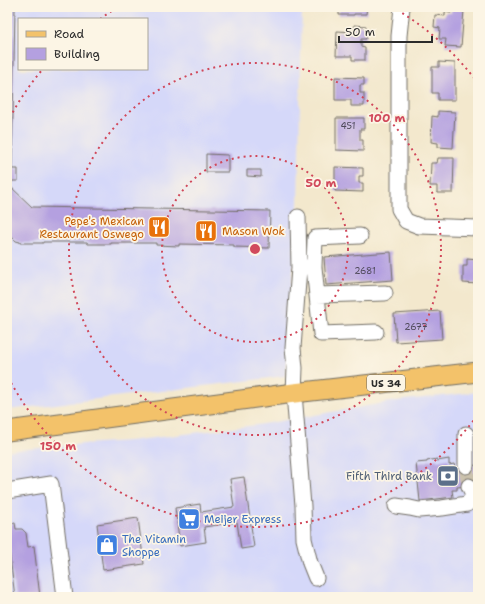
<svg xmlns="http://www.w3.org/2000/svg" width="485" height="604" viewBox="0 0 485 604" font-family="'Shantell Sans',sans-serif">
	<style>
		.built { fill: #d5d8f9; fill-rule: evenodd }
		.building { fill: #b4a0e0 }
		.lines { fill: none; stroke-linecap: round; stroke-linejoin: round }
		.minor-tunnel { stroke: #cbc2ad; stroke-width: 15; stroke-dasharray: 15 8; stroke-linecap: butt }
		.minor-casing { stroke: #716d64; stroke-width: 17 }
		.major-casing { stroke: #716d64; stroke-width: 21 }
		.minor { stroke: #fff; stroke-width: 15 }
		.major { stroke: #f3c26a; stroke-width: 19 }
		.ring { fill: none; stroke: #d1495b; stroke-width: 2; stroke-dasharray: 2 4 }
		.labels { text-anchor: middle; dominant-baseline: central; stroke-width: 3.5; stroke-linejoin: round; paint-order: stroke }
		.number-label { font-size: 9px; fill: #4d4858 }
		.shield { fill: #fcf5e5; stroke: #6a6863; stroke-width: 1 }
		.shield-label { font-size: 10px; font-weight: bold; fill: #2b2b2b }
		.food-label { font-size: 11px; fill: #c56008; stroke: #fcf5e5; text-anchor: end }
		.service-label { font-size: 11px; fill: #4e5e75; stroke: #fcf5e5; text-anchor: end }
		.shop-label { font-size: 11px; fill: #366cbe; stroke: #fcf5e5; text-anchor: start }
		.centre { fill: #d1495b; stroke: #fcf5e5; stroke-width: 2 }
		.ring-label { font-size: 12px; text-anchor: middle; font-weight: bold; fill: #d1495b; stroke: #fcf5e5; stroke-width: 3.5; stroke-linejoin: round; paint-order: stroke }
	</style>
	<rect width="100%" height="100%" fill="#fcf5e5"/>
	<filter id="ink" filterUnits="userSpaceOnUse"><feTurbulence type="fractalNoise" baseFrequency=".025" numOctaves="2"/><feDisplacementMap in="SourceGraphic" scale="8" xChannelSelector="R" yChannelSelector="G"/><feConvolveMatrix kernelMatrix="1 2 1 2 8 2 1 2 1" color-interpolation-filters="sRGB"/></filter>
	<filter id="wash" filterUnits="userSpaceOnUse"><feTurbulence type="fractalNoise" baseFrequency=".012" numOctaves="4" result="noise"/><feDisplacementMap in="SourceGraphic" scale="16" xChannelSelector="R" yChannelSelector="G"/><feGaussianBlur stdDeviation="0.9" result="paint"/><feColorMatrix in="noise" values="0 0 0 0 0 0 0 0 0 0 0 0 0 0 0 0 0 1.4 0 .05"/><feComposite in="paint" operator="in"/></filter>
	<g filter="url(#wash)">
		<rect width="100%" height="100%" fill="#f3e8cd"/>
		<path class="built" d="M7 7H302L298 204 285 376 7 410ZM19 19H147V69H19Z
			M478 392V597H7V451L84 444 129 441 257 425 396 401Z"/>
		<g id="blocks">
			<path class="building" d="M7 7H15L12 169H18V181H12L11 187 32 207 270 211 269 248 234 247V245L179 244V246L156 245V243H111V244H88L87 242H43V243H20V242L16 241 9 234 8 235 7 234Z
				M339 7H367L366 14H354V15H339Z
				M451 9 464 10 461 47 445 46 446 39H439L440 28 434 27 435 15 445 16V12L451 13Z
				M354 25 366 26V39H361V47L365 48V60H352V56H336L337 31 354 32Z
				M439 62 455 63V100H438V93H432V67H439Z
				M335 77 364 78V85H360V93H364V106H351V100H335Z
				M438 111 455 112 453 148 438 147V143L431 142 432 116 438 117Z
				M336 118H364V129H360V140H363V151L336 150Z
				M206 154 228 155V172H206Z
				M438 158H454L453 193H437V186H430L431 163H437Z
				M335 167 363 168V176H359V183H363V192L335 191Z
				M247 170H261V177L247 176Z
				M391 252 393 280 326 285 324 257Z
				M467 259 478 260V284L463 283V266H467Z
				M440 311 442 339 396 342 394 314Z
				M437 459V461L449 459V465L454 464 455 467 478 465V485L457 487V490H452L453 497 420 501 416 463 427 462V461Z
				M244 477 254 547 241 549 237 522 204 527 206 542 180 546 175 508 200 504 201 512 234 507 230 479Z
				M138 518 144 564 103 570 97 524Z
				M15 523 16 529H22L26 533 28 547 34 546 40 597H15L7 533V524Z"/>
		</g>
	</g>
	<g filter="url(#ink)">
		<use href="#blocks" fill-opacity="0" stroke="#716d64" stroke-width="1"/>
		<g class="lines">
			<path class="minor-tunnel" d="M466 466 469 486"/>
			<g class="minor-casing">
				<path id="minor" d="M402 7 399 36V209L406 221 419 226 478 228
					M298 217 299 268 293 348 295 368 294 393 303 506 304 539 310 563 316 578
					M304 267H314L315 238 360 236
					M314 267 321 334 376 332
					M317 295 385 293
					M466 434V466
					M7 491 51 484 65 597
					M396 506 410 508 419 510 442 508 467 504 474 496 469 486"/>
			</g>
			<g class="major-casing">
				<path id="major" d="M7 431 294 393 478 372"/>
			</g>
			<use href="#minor" class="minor"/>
			<use href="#major" class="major"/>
		</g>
	</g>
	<g class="ring">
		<circle cx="255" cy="249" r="93"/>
		<circle cx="255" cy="249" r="186"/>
		<path d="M477 416A278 278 0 0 1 7 375M7 123A278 278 0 0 1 42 70M100 19A278 278 0 0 1 118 7M392 7A278 278 0 0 1 477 82"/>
	</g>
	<defs>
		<g id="restaurant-square" transform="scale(1.15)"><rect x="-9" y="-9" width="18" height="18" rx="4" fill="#e8710a" stroke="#fcf5e5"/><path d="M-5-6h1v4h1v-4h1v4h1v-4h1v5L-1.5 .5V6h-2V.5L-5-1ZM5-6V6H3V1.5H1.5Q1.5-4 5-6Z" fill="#fff"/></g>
		<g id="bank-square" transform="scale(1.15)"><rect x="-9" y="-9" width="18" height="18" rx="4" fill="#5c6f8a" stroke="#fcf5e5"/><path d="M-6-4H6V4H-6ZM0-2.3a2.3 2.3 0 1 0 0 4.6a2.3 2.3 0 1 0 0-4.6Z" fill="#fff"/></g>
		<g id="supermarket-square" transform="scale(1.15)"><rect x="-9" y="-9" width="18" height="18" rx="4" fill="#3f7fe0" stroke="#fcf5e5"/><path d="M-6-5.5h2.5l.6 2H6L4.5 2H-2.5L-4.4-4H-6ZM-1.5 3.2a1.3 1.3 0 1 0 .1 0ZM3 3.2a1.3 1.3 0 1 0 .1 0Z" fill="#fff"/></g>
		<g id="shop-square" transform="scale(1.15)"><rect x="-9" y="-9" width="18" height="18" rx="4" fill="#3f7fe0" stroke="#fcf5e5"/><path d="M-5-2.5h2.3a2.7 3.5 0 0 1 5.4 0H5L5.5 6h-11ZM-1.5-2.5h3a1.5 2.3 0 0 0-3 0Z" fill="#fff"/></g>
	</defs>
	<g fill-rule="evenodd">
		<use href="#restaurant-square" x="159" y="227"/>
		<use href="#restaurant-square" x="206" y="231"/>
		<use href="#bank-square" x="448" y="476"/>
		<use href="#supermarket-square" x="189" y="519"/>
		<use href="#shop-square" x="107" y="545"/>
	</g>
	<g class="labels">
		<g class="number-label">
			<text x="348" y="126">451</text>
			<text x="365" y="271">2681</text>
			<text x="416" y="327">2677</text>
		</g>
		<rect class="shield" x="367" y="375" width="38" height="16" rx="3"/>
		<g class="shield-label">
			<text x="386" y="383">US 34</text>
		</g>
		<g class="food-label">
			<text x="144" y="221">Pepe's Mexican<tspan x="144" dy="13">Restaurant Oswego</tspan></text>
			<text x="222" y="231" text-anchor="start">Mason Wok</text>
		</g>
		<g class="service-label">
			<text x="432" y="476">Fifth Third Bank</text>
		</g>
		<g class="shop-label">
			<text x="204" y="519">Meijer Express</text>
			<text x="122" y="539">The Vitamin<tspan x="122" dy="13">Shoppe</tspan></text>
		</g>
	</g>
	<circle cx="255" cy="249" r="6" class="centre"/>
	<g class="ring-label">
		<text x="387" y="122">100 m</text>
		<text x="321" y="187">50 m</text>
		<text x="58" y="450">150 m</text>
	</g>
	<rect width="485" height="604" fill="none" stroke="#fcf5e5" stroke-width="24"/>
	<rect x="18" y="18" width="130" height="52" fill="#fcf5e5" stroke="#a8a49b"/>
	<rect x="26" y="31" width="20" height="6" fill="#f3c26a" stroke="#a8a49b"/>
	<text x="54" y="38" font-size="12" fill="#2b2b2b">Road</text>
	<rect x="26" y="48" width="20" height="12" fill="#b4a0e0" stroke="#a8a49b"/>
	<text x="54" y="58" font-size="12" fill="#2b2b2b">Building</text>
	<path d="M339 36v6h93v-6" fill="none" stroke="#2b2b2b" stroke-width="2"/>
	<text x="345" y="36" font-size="12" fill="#2b2b2b" stroke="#fcf5e5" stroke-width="3" paint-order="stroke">50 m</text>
</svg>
